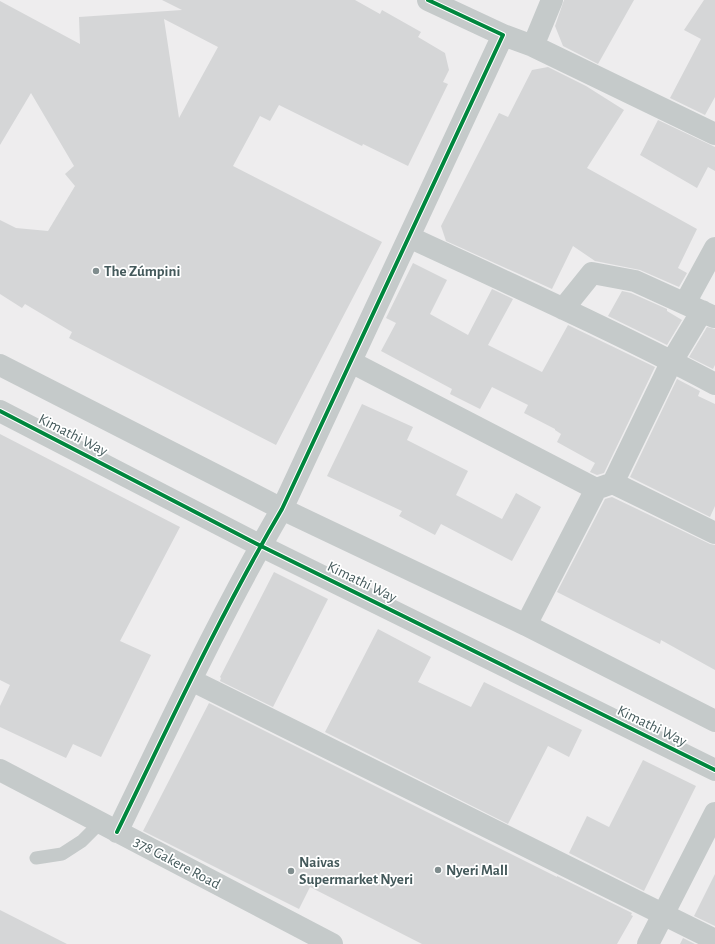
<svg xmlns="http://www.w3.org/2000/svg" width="715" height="944" viewBox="0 0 715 944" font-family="'Alegreya Sans',sans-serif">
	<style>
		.building { fill: #d5d6d7; fill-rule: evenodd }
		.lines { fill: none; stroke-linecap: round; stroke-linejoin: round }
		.lane { stroke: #c5caca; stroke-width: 13 }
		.street { stroke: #c5caca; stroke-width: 22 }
		.cycleway-casing { stroke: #fff; stroke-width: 6 }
		.cycleway { stroke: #00873e; stroke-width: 4 }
		.poi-dot { fill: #808d8e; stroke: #fff; stroke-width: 1.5 }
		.labels { text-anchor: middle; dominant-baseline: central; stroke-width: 3.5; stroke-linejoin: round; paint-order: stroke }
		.poi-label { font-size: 15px; font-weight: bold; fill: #44595b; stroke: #fff; text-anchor: start }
		.street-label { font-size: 15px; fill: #44595b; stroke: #fff }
	</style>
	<rect width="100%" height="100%" fill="#eeedee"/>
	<path class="building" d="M162 0H355L380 14 382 10 421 32 418 37 445 53 449 70 443 82 448 84 408 166 363 144 362 146 279 105 270 121 260 116 233 166 382 242 276 445 69 338 72 332 25 304 22 308 0 294V220L16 228 48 231 75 186 65 174 74 166 31 93 0 145V1L80 44 79 17 182 10ZM164 19 218 47 179 118Z
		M564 0H634L598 64 563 46 555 26Z
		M704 0H715V97L705 115 670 98 701 39 684 30Z
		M548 67 586 86 624 110 587 168 697 229 678 268 687 273 679 287 640 270 595 261 573 246 552 289 446 241 441 226 499 113 508 117 532 70Z
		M658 120 715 147V171L708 167 697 188 640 155Z
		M413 263 447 280 430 314 468 335 492 289 513 299 488 345 542 372 568 325 655 367 604 473 597 475 590 472 595 463 557 442 561 434 555 430V429L524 413 528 405 492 387 480 409 450 394 452 389 381 351 396 323 386 318Z
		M622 291 631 293 667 309V311L682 320 667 345 608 316Z
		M707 327 715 329V365L713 369 689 357Z
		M677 379 700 391 698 396 715 404V506L710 517 630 477Z
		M362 404 413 427 407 440 468 471 456 495 502 519 516 493 541 507 512 561 441 524 435 535 399 516 402 511 327 476Z
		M0 434 180 527 120 641 151 655 101 757 73 744 66 758 0 727V706L10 685 0 680Z
		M612 497 710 544 715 545V670L661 640 660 644 557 592 605 499Z
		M274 572 328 599 273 707 220 681 221 678 220 677Z
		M378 629 431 657 418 682 471 707 484 682 582 730 569 757 548 746 508 824 325 732Z
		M209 703 557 877V876L632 913 631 915 633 916 617 944H422L310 887 299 909 143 831Z
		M643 760 696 786 644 891 569 853 587 816 609 827Z
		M715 874V926L694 916Z
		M0 910 67 944H0Z
		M683 938 695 944H680Z"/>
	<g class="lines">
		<path class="lane" d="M36 858 62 854 82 841 100 823"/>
		<path class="street" d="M503 35 533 46 715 134
			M533 46 552 0
			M409 237C512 285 615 331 715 384
			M685 303 715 248
			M563 309 592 273 635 281 714 317
			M351 362 596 489
			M0 365 282 509 526 625 715 721
			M0 411 261 546 715 770
			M613 483 715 533
			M526 625 596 489 613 483 672 361 702 311
			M191 680 715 940
			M0 770 332 944
			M117 832C170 723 221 613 282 509L503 35 428 0
			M648 944 715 813"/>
		<g class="cycleway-casing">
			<path id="cycleway" d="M0 411 261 546 715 770
				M117 832C170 723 221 613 282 509L503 35 428 0"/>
		</g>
		<use href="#cycleway" class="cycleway"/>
	</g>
	<g class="poi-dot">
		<circle cx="96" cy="271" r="4"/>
		<circle cx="438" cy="870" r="4"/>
		<circle cx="291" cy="871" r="4"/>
	</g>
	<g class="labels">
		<g class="poi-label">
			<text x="104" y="271">The Zúmpini</text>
			<text x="299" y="862">Naivas<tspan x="299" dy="17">Supermarket Nyeri</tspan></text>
			<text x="446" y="870">Nyeri Mall</text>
		</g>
		<g class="street-label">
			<text transform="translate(73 435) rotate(27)">Kimathi Way</text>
			<text transform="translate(362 582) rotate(26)">Kimathi Way</text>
			<text transform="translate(652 726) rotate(26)">Kimathi Way</text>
			<text transform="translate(177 863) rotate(28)">378 Gakere Road</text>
		</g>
	</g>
</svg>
